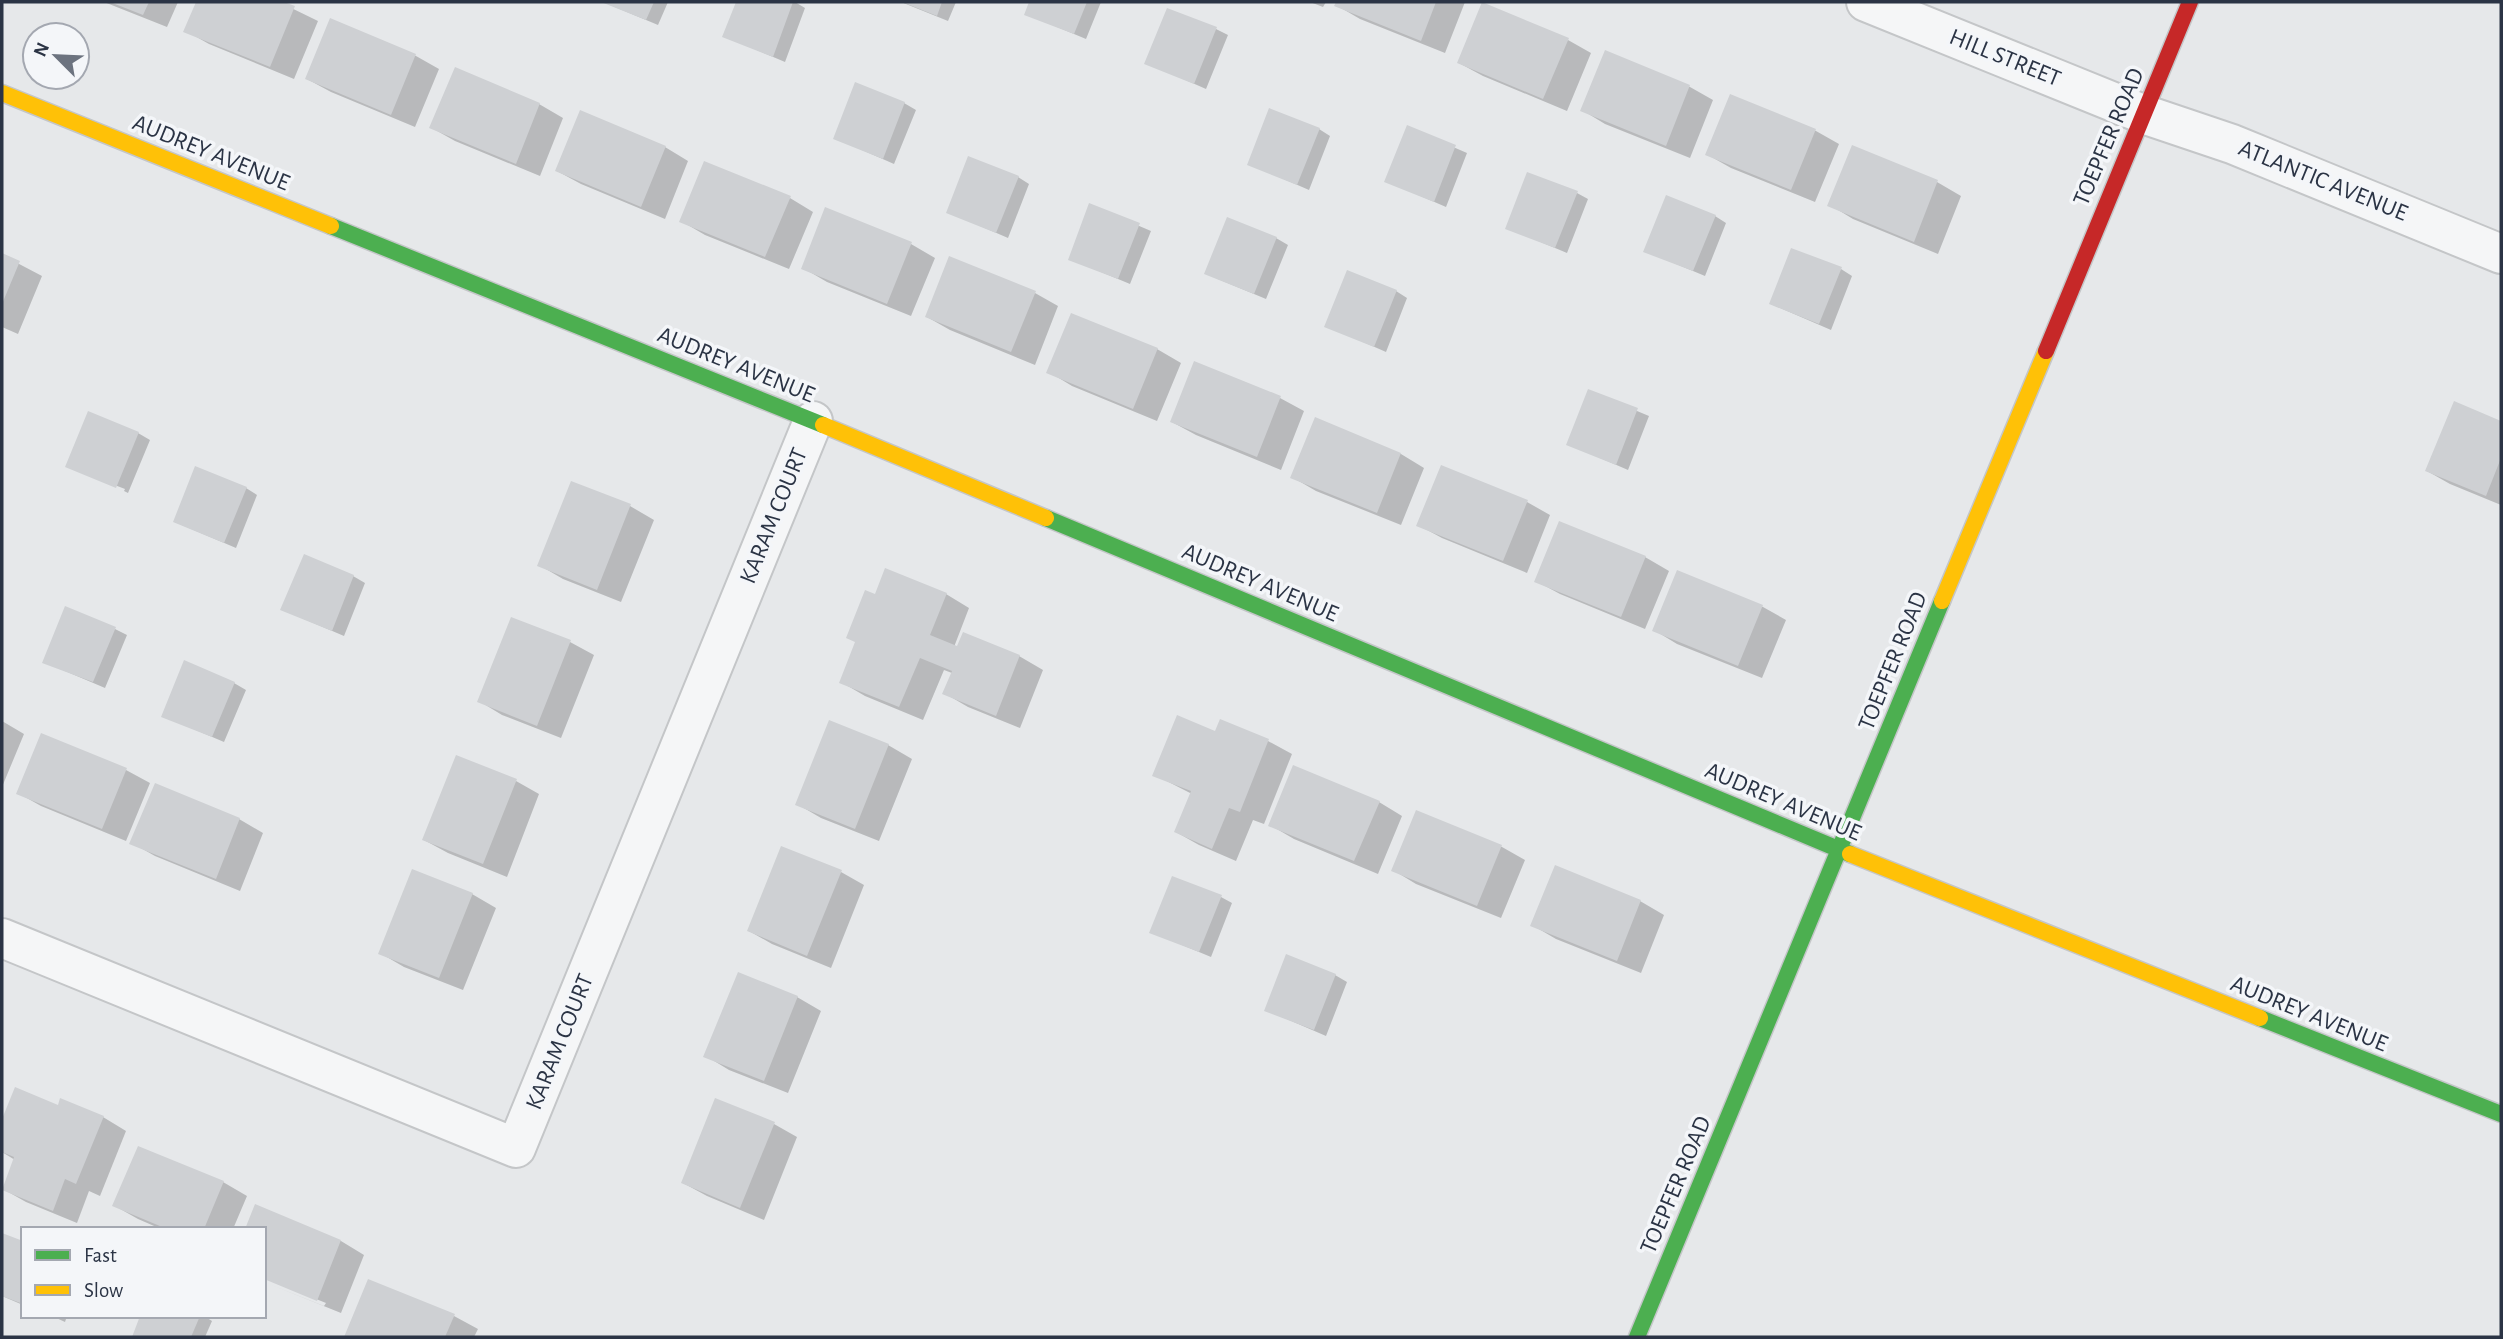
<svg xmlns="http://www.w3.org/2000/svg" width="2503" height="1339" viewBox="0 0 2503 1339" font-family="'Alegreya Sans',sans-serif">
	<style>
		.shadow { fill: #0003 }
		.building { fill: #ced0d3 }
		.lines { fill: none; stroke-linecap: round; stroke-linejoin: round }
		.street-casing { stroke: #c4c6c8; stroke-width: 42 }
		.fast-casing { stroke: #c4c6c8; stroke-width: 19 }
		.slow-casing { stroke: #c4c6c8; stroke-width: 19 }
		.jam-casing { stroke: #c4c6c8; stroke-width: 19 }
		.street { stroke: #f5f6f7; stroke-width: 38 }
		.fast { stroke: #4caf50; stroke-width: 16 }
		.slow { stroke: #ffc107; stroke-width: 16 }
		.jam { stroke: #c62828; stroke-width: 16 }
		.labels { text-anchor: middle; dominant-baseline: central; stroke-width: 7; stroke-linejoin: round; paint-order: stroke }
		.street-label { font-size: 24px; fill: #2b3445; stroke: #f4f6f9 }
	</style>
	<rect width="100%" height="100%" fill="#e6e8ea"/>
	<path class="shadow" d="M104 2H178L167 27Z
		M198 2H279L318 21 294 79 209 44 186 31Z
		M603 2H668L658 25Z
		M738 2H795L805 8 785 62 724 36Z
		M901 2H956L948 21Z
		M1031 2H1101L1086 39 1026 14Z
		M1310 2H1326L1323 7Z
		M1338 2H1465L1445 53 1360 19 1336 5Z
		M331 21 416 56 439 69 415 127 331 92 307 79Z
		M1216 29 1228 35 1206 89 1147 63Z
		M1568 40 1591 53 1567 111 1483 76 1459 63Z
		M1606 52 1690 87 1713 100 1690 158 1605 124 1582 110Z
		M1731 96 1816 131 1839 144 1815 202 1731 168 1708 155Z
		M904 103 916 110 894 164 835 138Z
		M539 104 563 118 540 176 455 141 432 128Z
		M1407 127 1467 153 1446 207 1386 181Z
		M1319 129 1330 136 1309 190 1249 164Z
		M665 147 688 161 665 219 581 184 557 171Z
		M1853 147 1937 182 1961 196 1938 254 1853 219 1830 205Z
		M1018 177 1029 184 1008 238 948 212Z
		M1577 193 1588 199 1567 253 1507 228Z
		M790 198 813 212 789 269 705 235 681 221Z
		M1090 205 1151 231 1130 284 1070 259Z
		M1715 216 1726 223 1705 276 1645 251Z
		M1276 238 1288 245 1266 299 1218 279Z
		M911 244 935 258 911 316 827 282 803 268Z
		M2 255 42 276 18 334 2 327Z
		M1841 269 1852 276 1831 330 1771 304Z
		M1396 291 1407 298 1386 352 1327 326Z
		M1035 293 1058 306 1035 365 950 330 927 317Z
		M1157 349 1181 363 1157 421 1072 386 1049 372Z
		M1589 391 1649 416 1628 470 1568 444Z
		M1280 398 1304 411 1281 470 1196 435 1172 422Z
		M2455 404 2501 423V505L2450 484 2427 471Z
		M1316 419 1401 454 1424 468 1401 525 1316 491 1292 477Z
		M138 433 150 440 128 493 124 491 125 489 68 467Z
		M572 483 630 506 654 520 621 602 563 579 539 565Z
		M246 488 257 495 236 548 175 522Z
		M1527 502 1550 515 1527 573 1442 538 1418 525Z
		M1645 557 1669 571 1645 629 1560 594 1536 581Z
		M1678 572 1763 607 1786 620 1762 678 1677 644 1654 630Z
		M353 576 365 583 344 636 283 610Z
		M946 594 969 608 954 647 957 649 964 634 1019 656 1043 670 1020 728 968 707 944 693 952 673 944 670 923 720 865 696 841 682 876 597Z
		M115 629 127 635 105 688 44 662Z
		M570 642 594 655 561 738 502 715 479 701Z
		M234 683 246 690 224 742 163 716Z
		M2 721 24 734 2 787Z
		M1216 733 1268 741 1292 754 1264 824 1253 820 1236 861 1199 845 1176 832 1192 794 1155 775Z
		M42 735 126 770 150 783 126 841 41 806 18 793Z
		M888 745 912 759 879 841 821 818 797 804Z
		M516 781 539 794 507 877 448 853 424 840Z
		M1379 802 1402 816 1378 874 1294 839 1270 825Z
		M1417 812 1502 847 1525 860 1501 918 1416 884 1393 870Z
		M239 819 263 833 240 891 155 856 132 843Z
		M841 872 864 885 831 968 772 944 749 931Z
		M472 894 496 908 463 990 404 967 380 953Z
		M1221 897 1232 903 1211 957 1151 932Z
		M1640 901 1664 915 1641 973 1556 939 1532 925Z
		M1335 975 1347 982 1326 1036 1266 1010Z
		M797 997 821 1011 788 1093 729 1070 706 1056Z
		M16 1090 60 1107 103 1117 126 1131 100 1196 89 1191 77 1223 26 1202 3 1189 15 1160 2 1152V1124Z
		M774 1124 797 1137 764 1220 707 1196 683 1183Z
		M223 1182 247 1196 233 1229H161L138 1219 115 1206Z
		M256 1207 341 1241 364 1255 341 1313 264 1282 324 1306 326 1303 264 1278V1229Z
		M2 1235 23 1243V1305L2 1296Z
		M369 1281 454 1316 478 1329 474 1337H346Z
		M52 1316H67L65 1322Z
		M142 1316H204L212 1321 205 1337H134Z"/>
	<path class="building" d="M110 2H149L143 15Z
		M196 2H284L295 6 270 67 183 32Z
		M601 2H654L646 20Z
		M736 2H793L773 57 722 37Z
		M902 2H942L937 16Z
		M1029 2H1087L1074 34 1024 15Z
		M1336 2H1436L1421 41 1334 6Z
		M1482 2 1569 38 1543 99 1457 63Z
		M1167 8 1217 27 1194 84 1144 64Z
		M330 18 416 54 391 115 305 79Z
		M1605 50 1690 85 1666 146 1580 111Z
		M455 67 540 103 516 164 429 128Z
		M855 82 905 102 883 159 833 139Z
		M1730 94 1816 129 1791 190 1705 155Z
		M1269 108 1320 128 1297 185 1247 165Z
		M580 110 666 146 641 207 555 171Z
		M1407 125 1456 145 1434 202 1384 182Z
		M1852 145 1938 180 1914 242 1827 206Z
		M968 156 1019 176 996 233 946 213Z
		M704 161 791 196 765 257 679 222Z
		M1527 172 1578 191 1555 248 1505 229Z
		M1666 195 1716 215 1693 271 1643 252Z
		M1089 203 1140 223 1118 279 1068 260Z
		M825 207 912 242 887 304 801 269Z
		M1227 217 1277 237 1254 294 1204 274Z
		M1791 248 1842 267 1819 324 1769 304Z
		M2 253 20 261 2 304Z
		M949 256 1036 291 1011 352 925 317Z
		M1347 270 1397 290 1374 347 1324 327Z
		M1071 313 1158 348 1133 409 1046 373Z
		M1194 361 1281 396 1257 457 1170 422Z
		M1588 389 1638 408 1616 465 1566 445Z
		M2454 401 2501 421V458L2486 496 2425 471Z
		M88 411 139 432 116 488 65 467Z
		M1315 417 1401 453 1377 513 1290 478Z
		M1441 465 1528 500 1503 561 1416 526Z
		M195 466 247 487 224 543 173 522Z
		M571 481 631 504 597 590 537 566Z
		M1559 521 1646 556 1621 617 1534 582Z
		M304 554 354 575 332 631 280 610Z
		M885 568 947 593 930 635 957 646 963 632 1020 655 996 716 942 694 952 671 920 658 899 707 839 683 855 642 846 638 865 590 875 594Z
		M1677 570 1763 605 1738 666 1652 631Z
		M65 606 116 627 93 682 42 663Z
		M511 617 571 640 537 726 477 702Z
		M184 660 235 682 212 737 161 717Z
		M1177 715 1215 731 1220 719 1269 739 1240 812 1229 808 1212 849 1174 832 1191 791 1152 776Z
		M829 720 889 744 855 829 795 805Z
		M41 733 127 768 102 829 16 794Z
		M456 755 517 779 483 864 422 840Z
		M1293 765 1380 801 1354 861 1268 826Z
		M155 783 240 818 216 879 129 844Z
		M1416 810 1502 845 1477 906 1391 871Z
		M781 846 842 870 807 956 747 931Z
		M1555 865 1641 900 1617 961 1530 926Z
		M412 869 473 893 439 978 378 954Z
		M1172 876 1222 895 1199 952 1149 933Z
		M1286 954 1336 974 1314 1030 1264 1011Z
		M738 972 798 996 764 1081 703 1057Z
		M15 1087 58 1105 60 1098 104 1116 76 1184 65 1179 53 1211 2 1190 14 1157 2 1152V1119Z
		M715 1098 775 1122 740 1208 681 1183Z
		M138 1146 224 1181 204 1229H167L112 1206Z
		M255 1204 341 1240 317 1301 264 1279V1229H245Z
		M2 1233 23 1241V1304L2 1296Z
		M368 1279 455 1314 445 1337H344Z
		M140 1316H200L191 1337H132Z"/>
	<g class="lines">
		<g class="street-casing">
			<path id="street" d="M1866 2 2143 114 2232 144 2501 254
				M2 938 516 1148 813 421"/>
		</g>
		<g class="fast-casing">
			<path id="fast" d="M331 226 823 425
				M1046 518 1850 854
				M2260 1018 2501 1114
				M1637 1337 1942 601"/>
		</g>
		<g class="slow-casing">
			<path id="slow" d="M2 93 331 226
				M823 425 1046 518
				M1942 601 2046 351
				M1850 854 2260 1018"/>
		</g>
		<g class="jam-casing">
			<path id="jam" d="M2046 351 2190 2"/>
		</g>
		<use href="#street" class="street"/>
		<use href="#fast" class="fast"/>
		<use href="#slow" class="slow"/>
		<use href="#jam" class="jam"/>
	</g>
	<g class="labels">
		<g class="street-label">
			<text transform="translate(2005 58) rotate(22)">HILL STREET</text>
			<text transform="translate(2109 137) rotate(-67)">TOEPFER ROAD</text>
			<text transform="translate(211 153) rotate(22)">AUDREY AVENUE</text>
			<text transform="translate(2323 181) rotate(22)">ATLANTIC AVENUE</text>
			<text transform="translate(736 365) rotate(22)">AUDREY AVENUE</text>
			<text transform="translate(774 516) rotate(-68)">KARAM COURT</text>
			<text transform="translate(1260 583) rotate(23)">AUDREY AVENUE</text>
			<text transform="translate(1893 661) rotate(-68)">TOEPFER ROAD</text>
			<text transform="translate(1783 802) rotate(23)">AUDREY AVENUE</text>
			<text transform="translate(2309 1014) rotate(22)">AUDREY AVENUE</text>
			<text transform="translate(560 1042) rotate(-68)">KARAM COURT</text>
			<text transform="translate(1676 1185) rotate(-67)">TOEPFER ROAD</text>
		</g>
	</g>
	<rect width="2503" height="1339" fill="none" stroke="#2b3445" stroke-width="7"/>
	<rect x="21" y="1227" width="245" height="91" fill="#f4f6f9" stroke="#a4a8b1" stroke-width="2"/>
	<rect x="35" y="1250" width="35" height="10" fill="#4caf50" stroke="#a4a8b1" stroke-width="2"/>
	<text x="84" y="1262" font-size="21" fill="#2b3445">Fast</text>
	<rect x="35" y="1285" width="35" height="10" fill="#ffc107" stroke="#a4a8b1" stroke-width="2"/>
	<text x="84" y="1297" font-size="21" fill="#2b3445">Slow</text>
	<g transform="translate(56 56) rotate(294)"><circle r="33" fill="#f4f6f9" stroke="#a4a8b1" stroke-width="2"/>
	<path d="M0-5L12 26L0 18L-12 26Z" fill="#6c737f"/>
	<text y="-10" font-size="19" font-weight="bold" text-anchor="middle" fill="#2b3445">N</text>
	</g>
</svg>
